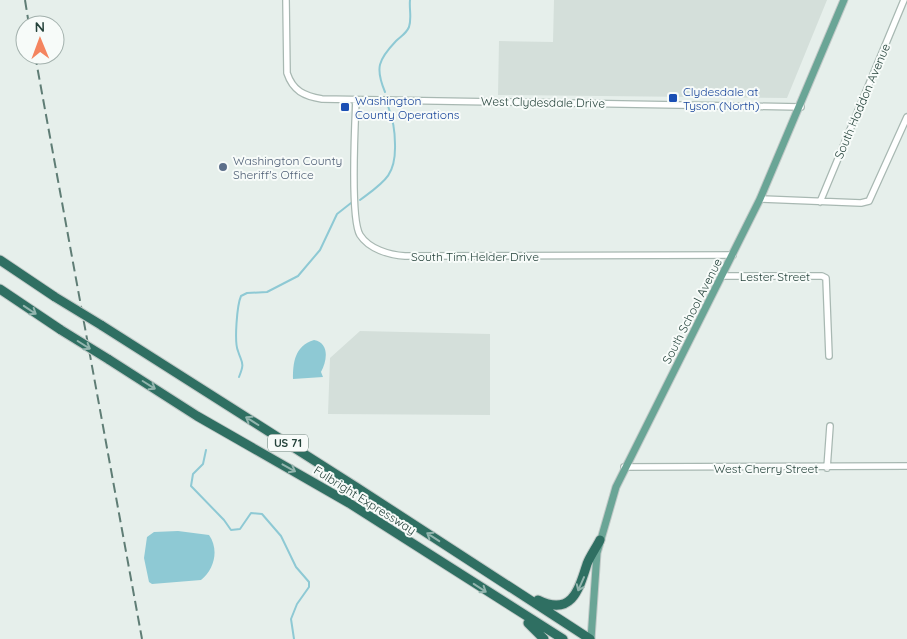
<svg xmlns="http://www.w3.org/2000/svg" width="907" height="639" viewBox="0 0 907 639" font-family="Quicksand,sans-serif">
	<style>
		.built { fill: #d4dfda }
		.water { fill: #8ec9d4 }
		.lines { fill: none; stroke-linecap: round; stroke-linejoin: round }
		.stream { stroke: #8ec9d4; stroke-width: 2 }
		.minor-casing { stroke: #a8b8b2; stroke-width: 8 }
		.major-casing { stroke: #c2cac8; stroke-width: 9 }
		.highway-casing { stroke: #c2cac8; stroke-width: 11 }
		.minor { stroke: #fff; stroke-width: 5.5 }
		.major { stroke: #6aa596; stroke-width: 7 }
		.highway { stroke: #2f6f62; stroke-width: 9 }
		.rail { stroke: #5f7d75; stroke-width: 2; stroke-dasharray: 10 5; stroke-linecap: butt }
		.highway-bridge-casing { stroke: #c2cac8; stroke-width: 11; stroke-linecap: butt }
		.highway-bridge { stroke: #2f6f62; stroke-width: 9 }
		.oneway { stroke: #93b5ae }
		.transit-dot { fill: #1a4fb4; stroke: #f7fbf9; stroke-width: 2 }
		.service-dot { fill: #5c6f8a; stroke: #f7fbf9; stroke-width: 2 }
		.labels { text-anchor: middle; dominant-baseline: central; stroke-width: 4; stroke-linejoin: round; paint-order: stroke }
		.shield { fill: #f7fbf9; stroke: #637a73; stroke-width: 1 }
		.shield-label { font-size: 11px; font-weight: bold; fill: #24423a }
		.transit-label { font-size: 12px; fill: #164399; stroke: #f7fbf9; text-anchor: start }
		.street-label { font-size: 12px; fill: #24423a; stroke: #f7fbf9 }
		.service-label { font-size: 12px; fill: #4e5e75; stroke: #f7fbf9; text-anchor: start }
	</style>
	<rect width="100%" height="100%" fill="#e6efeb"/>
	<path class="built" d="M554 0H827L787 98 498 95 499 41 553 42Z
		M360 331 490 334V415L328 414 330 358Z"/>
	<path class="water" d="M314 340C330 343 327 361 321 372L323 377 293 379C293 364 294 346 314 340Z
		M178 531 209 535C219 549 215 569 201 580L152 584 149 582 144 558 147 537 154 532Z"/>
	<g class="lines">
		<path class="stream" d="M385 92C375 68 378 60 396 41 401 36 406 34 409 27 412 18 409 9 410 0
			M360 200C384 182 396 176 395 144 395 130 393 119 388 106
			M239 377C245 362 242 364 238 351 234 342 237 305 241 296L247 293 267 292 298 276 320 250 337 214 351 203
			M206 450 203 464 193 474 191 486 224 520 231 530 240 529 251 513 262 514 281 536 296 567 309 582V587L297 604 291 619 294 639"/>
		<g class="minor-casing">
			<path id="minor" d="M286 0 287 73C293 91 304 96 322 99L801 107
				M356 100C355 123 350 219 360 235 369 249 389 255 405 256L733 255
				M760 199 861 203 869 201 907 117
				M820 202 904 0
				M723 276H822L826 278 829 356
				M624 467 907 466
				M827 468 830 426"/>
		</g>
		<g class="major-casing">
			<path id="major" d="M591 639 597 553 616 487 760 199 844 0"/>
		</g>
		<g class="highway-casing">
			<path id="highway" d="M0 260 55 297
				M0 289 61 330
				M101 325 356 487 590 639
				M108 359 197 416 349 503 563 639
				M538 600C572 617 579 589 587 564 590 556 596 548 600 540
				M528 623 544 639"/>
		</g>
		<use href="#minor" class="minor"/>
		<use href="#major" class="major"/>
		<use href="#highway" class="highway"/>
		<path class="rail" d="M25 0 29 25
			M35 55 142 639"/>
		<g class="highway-bridge-casing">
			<path id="highway-bridge" d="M55 297 101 325
				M61 330 108 359"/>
		</g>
		<use href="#highway-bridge" class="highway-bridge"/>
	</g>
	<defs><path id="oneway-shaft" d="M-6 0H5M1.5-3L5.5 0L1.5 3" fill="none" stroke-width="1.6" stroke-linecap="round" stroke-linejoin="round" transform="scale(1.25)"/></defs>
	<g class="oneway">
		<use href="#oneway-shaft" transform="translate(30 310) rotate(34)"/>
		<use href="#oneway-shaft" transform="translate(84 345) rotate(32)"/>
		<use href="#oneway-shaft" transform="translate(149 385) rotate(32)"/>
		<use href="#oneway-shaft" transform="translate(252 421) rotate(-148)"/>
		<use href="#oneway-shaft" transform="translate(289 468) rotate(29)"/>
		<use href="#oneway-shaft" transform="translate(433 537) rotate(-147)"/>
		<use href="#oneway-shaft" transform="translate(581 584) rotate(114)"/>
		<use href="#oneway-shaft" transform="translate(480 588) rotate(33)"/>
	</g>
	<g class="transit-dot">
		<rect x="668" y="93" width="10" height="10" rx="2.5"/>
		<rect x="340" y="102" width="10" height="10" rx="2.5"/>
	</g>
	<circle class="service-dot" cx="223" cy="167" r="5"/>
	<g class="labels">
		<rect class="shield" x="268" y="434.5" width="40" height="17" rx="4"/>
		<g class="shield-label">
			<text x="288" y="443">US 71</text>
		</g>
		<g class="transit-label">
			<text x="683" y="91">Clydesdale at<tspan x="683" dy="14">Tyson (North)</tspan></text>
			<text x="355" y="100">Washington<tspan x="355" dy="14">County Operations</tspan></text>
		</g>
		<g class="street-label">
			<text transform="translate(862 101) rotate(-67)">South Haddon Avenue</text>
			<text transform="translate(543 102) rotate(1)">West Clydesdale Drive</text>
			<text x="475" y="256">South Tim Helder Drive</text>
			<text x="775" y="276">Lester Street</text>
			<text transform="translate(692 311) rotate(-63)">South School Avenue</text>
			<text x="766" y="468">West Cherry Street</text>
			<text transform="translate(365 500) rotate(32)">Fulbright Expressway</text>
		</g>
		<g class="service-label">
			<text x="233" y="160">Washington County<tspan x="233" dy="14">Sheriff's Office</tspan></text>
		</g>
	</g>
	<g transform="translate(40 40) rotate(359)"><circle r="24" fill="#f7fbf9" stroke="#a3b1ad"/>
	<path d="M0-4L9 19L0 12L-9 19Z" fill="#f4845f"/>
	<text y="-8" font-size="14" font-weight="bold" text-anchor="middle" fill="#24423a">N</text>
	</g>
</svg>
